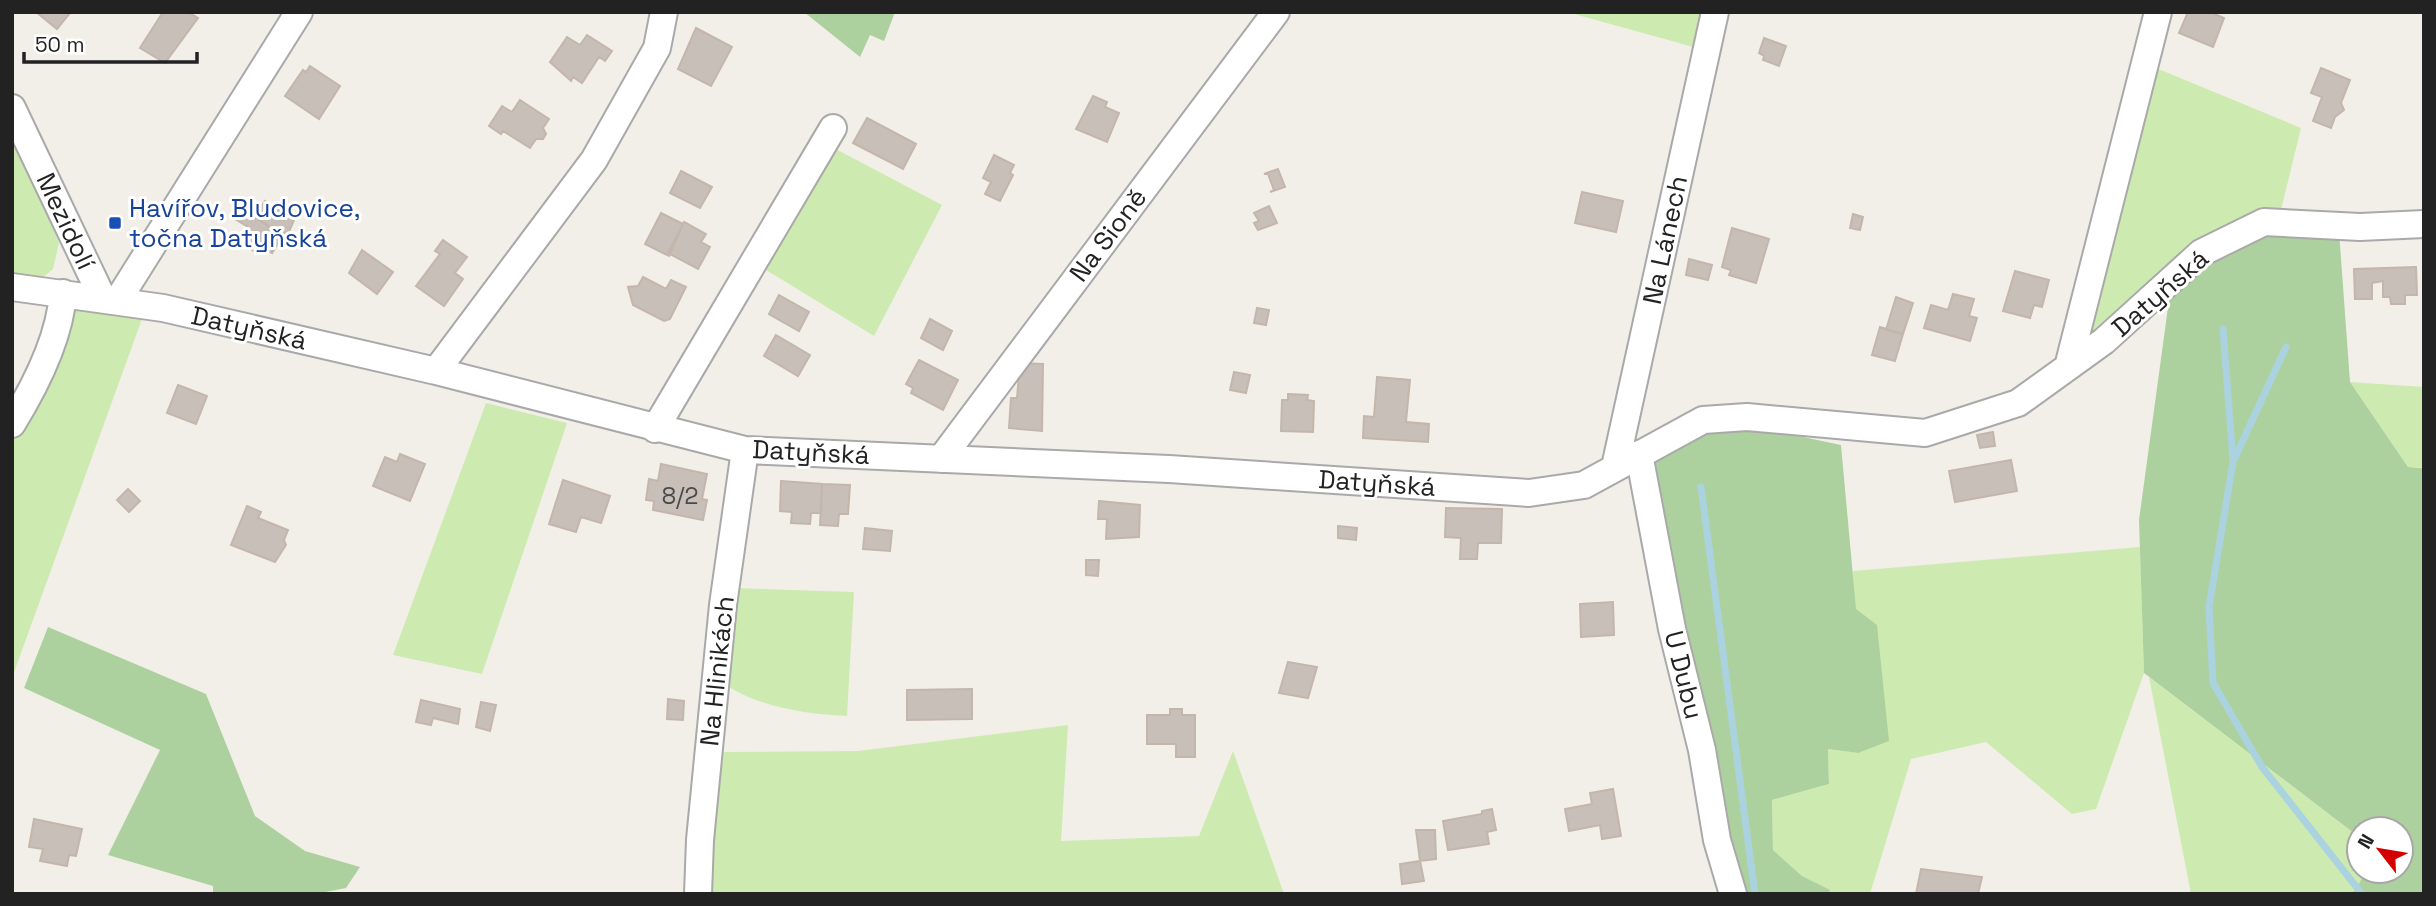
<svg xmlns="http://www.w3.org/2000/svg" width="2436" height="906" viewBox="0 0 2436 906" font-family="'Space Grotesk',sans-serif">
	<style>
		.grass { fill: #cdebb0 }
		.forest { fill: #add19e }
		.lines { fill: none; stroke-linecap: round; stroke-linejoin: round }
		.stream { stroke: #aad3df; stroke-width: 7 }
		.building { fill: #c7bfb8; stroke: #c4b6ab; stroke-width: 2 }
		.street-casing { stroke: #a9a9a9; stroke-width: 30 }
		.street { stroke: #fff; stroke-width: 26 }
		.transit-dot { fill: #1a4fb4; stroke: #fff; stroke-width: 2.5 }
		.labels { text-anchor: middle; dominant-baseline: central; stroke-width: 6; stroke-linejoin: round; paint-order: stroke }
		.number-label { font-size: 23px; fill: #4b4948 }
		.transit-label { font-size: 26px; fill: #164399; stroke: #fff; text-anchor: start }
		.street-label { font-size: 26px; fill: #222; stroke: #fff }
	</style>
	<rect width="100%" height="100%" fill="#f2efe9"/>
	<path class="grass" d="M1567 12H1705L1697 48Z
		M2156 68 2301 128 2280 214 2112 327 2084 335Z
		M18 140 59 243 53 269 42 278 12 277V147Z
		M830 146 942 205 874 336 761 267Z
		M73 308 142 319 12 678V440L29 411Z
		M2350 382 2424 387V467H2408Z
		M486 403 567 423 482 674 393 655Z
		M2140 547 2144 673 2096 809 2072 814 1986 742 1911 759 1870 894H1829V890L1802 876 1773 850 1772 800 1829 784 1828 749 1858 753 1853 571Z
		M734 588 854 592 847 716C803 714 758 707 721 682Z
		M2149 677 2359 837V871H2367L2352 894H2191Z
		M1068 725 1061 841 1199 836 1233 751 1284 894H711L698 883 722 752 858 751Z"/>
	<path class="forest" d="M804 12H895L884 41 870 35 860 57Z
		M2339 231 2350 382 2408 467 2424 468V894H2352L2367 871H2401V829H2359V837L2144 673 2139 520 2169 300 2210 265 2271 233Z
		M1732 422 1841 445 1856 609 1877 625 1889 741 1858 753 1828 749 1829 784 1772 800 1773 850 1802 876 1830 890 1828 894H1733L1639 454Z
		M48 627 206 694 255 816 305 851 360 867 346 888 315 894H213V886L108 855 160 750 24 688Z"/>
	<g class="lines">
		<path class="stream" d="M2223 329 2233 461
			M2286 347 2233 462 2209 607 2213 683 2262 767 2362 894
			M1701 487 1755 894"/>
	</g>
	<path class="building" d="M36 12H70V13L57 29Z
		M163 12H188L198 18 165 63 140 48Z
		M2188 12H2210L2224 18 2213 47 2179 33Z
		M696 28 732 47 711 86 678 69Z
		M587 35 612 51 605 61 599 57 582 83 573 77 571 81 550 62 567 37 580 45Z
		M1764 38 1786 46 1779 66 1763 60 1764 56 1759 53Z
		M310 66 340 86 319 119 285 96 303 70 306 72Z
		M2321 68 2350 80 2341 103 2344 110 2335 117 2331 128 2313 121 2322 97 2311 93Z
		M1093 96 1107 102 1105 107 1119 113 1107 142 1076 129Z
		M520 100 549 119 543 128 546 134 543 139H536L530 148 503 131 501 134 489 126 502 106 512 112Z
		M867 118 916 144 903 169 853 143Z
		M994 155 1014 165 1010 173 1013 175 1000 201 985 194 991 182 983 178Z
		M1278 169 1285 187 1270 192 1274 190 1268 174H1264Z
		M681 171 712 187 700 208 670 193Z
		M1582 192 1623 201 1616 232 1575 223Z
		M247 200 260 209 255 217 283 236 272 253 258 244 254 251 246 246 250 239 244 234 248 227 235 219Z
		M265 201 294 220 288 234 285 233 283 236 255 217Z
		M1269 206 1277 223 1258 230 1254 223 1259 221 1254 213Z
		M661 213 683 224 669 256 645 244Z
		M1853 214 1863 217 1860 230 1850 228Z
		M684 222 706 234 701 242 710 247 698 269 668 253Z
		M1732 228 1769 239 1756 283 1729 275 1731 270 1722 267Z
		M443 240 467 257 455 273 463 279 444 306 416 286 440 254 435 251Z
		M362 250 393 272 377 294 349 273Z
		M1689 259 1712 265 1708 280 1686 275Z
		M2416 267 2417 295H2405V304H2391L2390 297H2383V281L2372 283V299H2355L2354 269Z
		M2015 271 2049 280 2042 307 2034 305 2030 318 2003 311Z
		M643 277 666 289 671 280 686 287 670 319 664 321 633 305 628 287 638 286Z
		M1953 294 1974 299 1969 316 1977 318 1970 341 1924 328 1931 305 1948 310Z
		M779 295 809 312 799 331 769 314Z
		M1896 297 1913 303 1903 334 1886 330Z
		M1257 308 1269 310 1266 325 1254 323Z
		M930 319 952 331 943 350 921 338Z
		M1880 327 1903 334 1895 361 1872 355Z
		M776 335 810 355 798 376 764 356Z
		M919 360 958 380 943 410 911 393 913 388 906 384Z
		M1020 363 1043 364 1042 431 1009 428 1011 398H1017Z
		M1234 372 1250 375 1246 393 1230 390Z
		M1377 377 1410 380 1406 422 1429 424 1428 442 1363 438 1364 416 1374 417Z
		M178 385 207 396 196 424 167 413Z
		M1288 394 1308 395 1307 400 1314 401 1313 432 1281 431 1282 400H1288Z
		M1993 432 1995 446 1980 448 1977 435Z
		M400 454 425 464 410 501 373 486 385 457 397 462Z
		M2011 460 2017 491 1955 502 1949 471Z
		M661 464 707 474 702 499 707 500 703 520 653 510 654 501 646 500 649 479 658 481Z
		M563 480 610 496 601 523 581 517 576 532 549 524Z
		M781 481 822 484 821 513H811L810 524 791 523 792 512 780 511Z
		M822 484 850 485 848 514H839L838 526 820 525Z
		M128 489 140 501 129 512 117 500Z
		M1099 501 1140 505 1139 537 1106 539 1107 519H1098Z
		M247 506 261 512 258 518 288 530 284 540 286 545 275 562 231 545Z
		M1446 508 1502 509 1501 543H1478L1477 559H1460L1461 538 1445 537Z
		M1338 526 1357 528 1356 540 1338 538Z
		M865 528 892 531 890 551 863 549Z
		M1086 560H1099L1098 576 1086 575Z
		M1613 602 1614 635 1581 637 1580 604Z
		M1288 662 1317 667 1308 698 1279 693Z
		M972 689V719L907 720V690Z
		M668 699 684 701 683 720 667 719Z
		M421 700 460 709 458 724 433 718 431 725 416 722Z
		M481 702 496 705 490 731 476 727Z
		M1170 709H1182V715H1195V757H1176V744H1147V715H1170Z
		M1613 789 1621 836 1602 839 1600 825 1569 831 1565 809 1592 804 1590 793Z
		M1492 809 1496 830 1487 832 1489 844 1448 850 1443 821 1482 814V811Z
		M34 819 82 829 76 856 69 855 67 866 40 861 43 849 29 847Z
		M1416 830H1435L1436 859 1420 861Z
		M1420 861 1424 881 1402 884 1400 864Z
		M1921 869 1982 877 1978 894H1916Z"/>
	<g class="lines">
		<g class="street-casing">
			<path id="street" d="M12 108 102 297
				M12 287 163 308 436 371 745 450 1169 469 1529 493 1584 485 1703 420 1747 417 1925 433 2018 403 2104 341 2201 253 2264 222 2360 227 2424 224
				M118 300 299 12
				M2068 367 2158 12
				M436 371 594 160 657 48 664 12
				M12 424C36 385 60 338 63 293
				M655 429 833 128
				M1639 454 1672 629 1702 750 1717 840 1733 894
				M941 459 1276 12
				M1615 467 1715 12
				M698 894 700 840 723 605 745 450"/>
		</g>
		<use href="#street" class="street"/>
	</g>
	<rect class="transit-dot" x="108" y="216" width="14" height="14" rx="3.5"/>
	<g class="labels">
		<g class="number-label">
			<text x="680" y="496">8/2</text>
		</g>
		<g class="transit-label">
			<text x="129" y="208">Havířov, Bludovice,<tspan x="129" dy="30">točna Datyňská</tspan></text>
		</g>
		<g class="street-label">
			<text transform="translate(66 221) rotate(65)">Mezidolí</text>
			<text transform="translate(1108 235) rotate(-53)">Na Sioně</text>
			<text transform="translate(1665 240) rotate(-78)">Na Lánech</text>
			<text transform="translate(2160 293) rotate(-41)">Datyňská</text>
			<text transform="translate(249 328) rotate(13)">Datyňská</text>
			<text transform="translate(811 452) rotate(3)">Datyňská</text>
			<text transform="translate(1377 483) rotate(4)">Datyňská</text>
			<text transform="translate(717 671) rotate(-84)">Na Hlinikách</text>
			<text transform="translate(1684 675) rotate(76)">U Dubu</text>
		</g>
	</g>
	<rect width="2436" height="906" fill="none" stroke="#222222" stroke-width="28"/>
	<g transform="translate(2380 850) rotate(301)"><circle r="33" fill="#ffffff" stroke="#a7a7a7" stroke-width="2"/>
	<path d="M0-5L12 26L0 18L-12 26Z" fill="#d40000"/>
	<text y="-10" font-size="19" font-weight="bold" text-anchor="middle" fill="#222222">N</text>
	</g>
	<path d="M24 52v10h173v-10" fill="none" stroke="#222222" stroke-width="3.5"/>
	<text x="35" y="52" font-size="21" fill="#222222" stroke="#ffffff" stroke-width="5" paint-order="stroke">50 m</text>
</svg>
